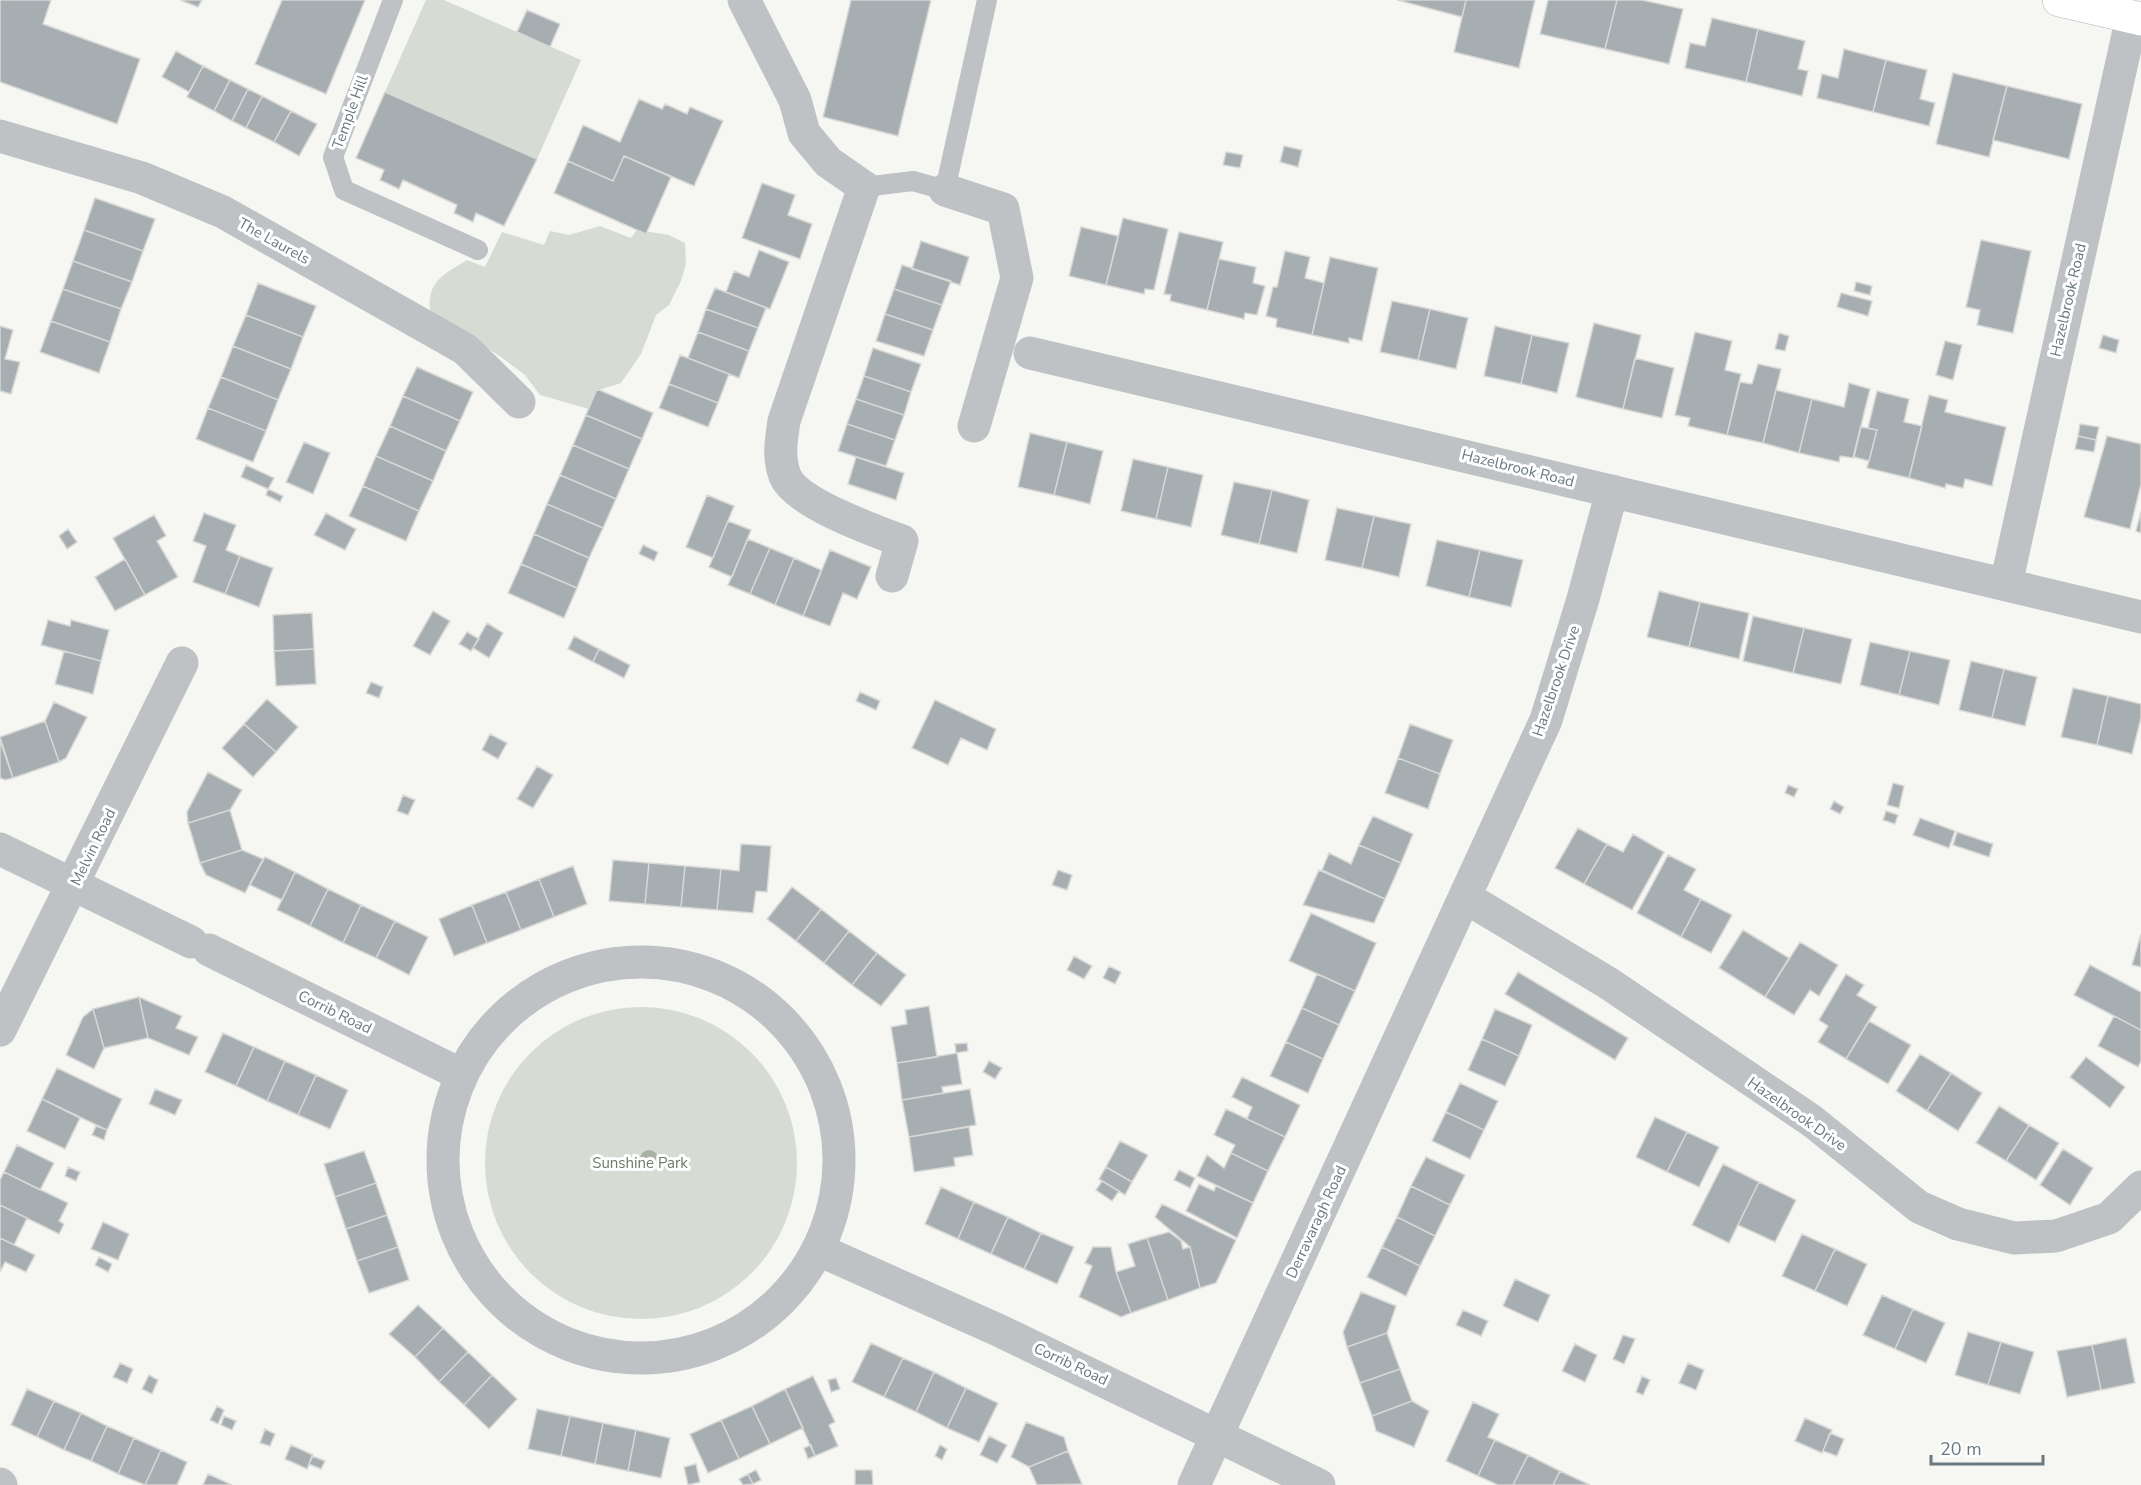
<svg xmlns="http://www.w3.org/2000/svg" width="2141" height="1485" viewBox="0 0 2141 1485" font-family="'Nunito Sans',sans-serif">
	<style>
		.green { fill: #d6dbd3 }
		.building { fill: #a6aeb2; stroke: #d8d8d6; stroke-width: 1.5 }
		.lines { fill: none; stroke-linecap: round; stroke-linejoin: round }
		.secondary-casing { stroke: #b0b6ba; stroke-width: 34 }
		.service { stroke: #bec2c5; stroke-width: 20 }
		.minor { stroke: #bec2c5; stroke-width: 33 }
		.secondary { stroke: #fff; stroke-width: 33 }
		.tree { fill: #aab2a5 }
		.labels { text-anchor: middle; dominant-baseline: central; stroke-width: 6; stroke-linejoin: round; paint-order: stroke }
		.street-label { font-size: 15px; fill: #687982; stroke: #fff }
		.park-label { font-size: 15px; fill: #6c7a66; stroke: #fff }
	</style>
	<rect width="100%" height="100%" fill="#f6f6f3"/>
	<path class="green" d="M426 0H444L581 60 537 159 385 92Z
		M600 226 631 238 637 230 669 235 685 243 686 264 681 281 669 305 656 315 641 354 621 383 599 390 589 409 540 395 525 375 501 357 430 312C427 281 443 275 467 260L485 267 502 232 544 245 550 231 569 235Z
		M485 1163a156 156 0 1 1 312 0a156 156 0 1 1-312 0Z"/>
	<path class="building" d="M0 0H51L43 24 140 59 117 124 0 82Z
		M180 0H202L198 7Z
		M282 0H365L326 94 255 64Z
		M851 0H931L898 136 823 117Z
		M1397 0H1466L1462 17Z
		M1466 0H1535L1519 68 1454 52Z
		M1548 0H1617L1605 49 1540 34Z
		M1617 0H1642L1683 9 1669 64 1605 49Z
		M527 10 560 24 550 47 517 32Z
		M1712 18 1758 29 1746 82 1685 68 1690 43 1705 46Z
		M1758 29 1805 41 1798 69 1808 71 1802 96 1746 82Z
		M1844 49 1886 60 1873 112 1817 98 1822 74 1838 78Z
		M176 51 203 66 189 92 162 77Z
		M1886 60 1927 70 1920 99 1935 103 1929 126 1873 112Z
		M203 66 230 80 214 111 187 97Z
		M1953 73 2007 86 1989 157 1936 144Z
		M230 80 248 89 232 121 214 111Z
		M2007 86 2082 104 2069 159 1993 140Z
		M248 89 262 96 246 128 232 121Z
		M385 92 537 159 504 226 476 213 473 222 454 213 457 205 403 180 399 189 380 180 384 170 356 158Z
		M262 96 291 111 274 142 246 128Z
		M639 99 662 109 665 104 687 114 690 107 723 121 694 186 624 156 613 181 568 161 583 125 620 142Z
		M291 111 317 124 299 156 274 142Z
		M1284 146 1302 150 1298 167 1280 162Z
		M1226 152 1243 155 1240 168 1223 165Z
		M624 156 671 177 646 234 554 193 568 161 613 181Z
		M762 183 795 195 788 215 812 224 800 259 742 238Z
		M95 198 155 219 143 251 84 230Z
		M1123 218 1168 229 1154 290 1145 289 1144 294 1106 285Z
		M1081 227 1118 236 1106 285 1069 276Z
		M84 230 143 251 132 282 73 261Z
		M1179 232 1223 242 1207 310 1170 301 1171 295 1164 294Z
		M1981 240 2031 251 2013 333 1977 325 1980 310 1966 307Z
		M921 241 969 257 960 285 912 269Z
		M759 250 789 262 770 309 726 292 734 271 749 277Z
		M1285 251 1310 257 1305 278 1324 283 1312 335 1276 327 1277 319 1266 316 1273 287H1277Z
		M1330 257 1378 268 1362 341 1349 338V343L1312 335Z
		M1219 259 1256 267 1253 283 1265 286 1257 315 1245 313 1244 319 1207 310Z
		M73 261 132 282 121 309 63 289Z
		M902 265 951 281 942 305 894 289Z
		M1856 282 1872 286 1870 295 1854 291Z
		M258 283 316 306 303 337 246 315Z
		M715 288 766 308 758 328 706 309Z
		M63 289 121 309 110 342 51 321Z
		M894 289 942 305 933 330 885 314Z
		M1841 293 1872 301 1868 316 1837 307Z
		M1392 301 1430 309 1418 360 1380 352Z
		M706 309 758 328 749 351 698 332Z
		M1430 309 1468 318 1456 369 1418 360Z
		M885 314 933 330 924 356 876 341Z
		M246 315 303 337 291 369 233 346Z
		M51 321 110 342 99 373 40 352Z
		M1594 323 1641 335 1623 409 1576 397Z
		M0 326 13 330 5 359 20 362 11 394 0 391Z
		M1495 326 1532 335 1521 384 1484 376Z
		M698 332 749 351 739 378 688 358Z
		M1695 332 1732 341 1725 370 1741 374 1727 435 1688 426 1690 418 1675 415Z
		M1779 333 1789 336 1785 351 1775 349Z
		M1532 335 1569 343 1557 393 1521 384Z
		M2103 335 2119 340 2116 353 2099 348Z
		M1945 341 1962 345 1953 380 1936 375Z
		M233 346 291 369 278 400 221 377Z
		M873 348 921 364 911 392 864 376Z
		M680 355 729 374 718 403 669 384Z
		M1635 358 1674 368 1662 418 1623 409Z
		M1758 364 1781 369 1763 443 1727 435 1740 382 1752 384Z
		M417 367 473 392 460 421 403 396Z
		M864 376 911 392 904 415 856 399Z
		M221 377 278 400 266 431 208 408Z
		M1849 383 1870 389 1853 458 1840 456 1839 462 1799 453 1812 399 1844 407Z
		M669 384 718 403 708 427 659 408Z
		M597 389 653 413 642 439 586 415Z
		M1776 390 1812 399 1799 453 1763 443Z
		M1877 391 1909 399 1904 422 1922 426 1909 478 1867 468 1877 430 1868 428Z
		M1929 395 1948 400 1945 412 2006 427 1992 486 1965 479 1963 488 1946 484 1945 488 1909 478Z
		M403 396 460 421 446 451 390 426Z
		M856 399 904 415 895 440 847 424Z
		M208 408 266 431 253 462 196 439Z
		M586 415 642 439 629 469 573 445Z
		M847 424 895 440 886 466 838 451Z
		M2080 424 2099 427 2096 440 2078 436Z
		M390 426 446 451 433 481 376 456Z
		M1861 427 1877 430 1869 461 1854 457Z
		M1030 433 1067 442 1054 495 1018 487Z
		M2078 436 2096 440 2094 452 2075 449Z
		M2107 436 2141 444V484L2130 529 2084 517Z
		M304 442 330 453 313 494 286 482Z
		M1067 442 1103 451 1090 504 1054 495Z
		M573 445 629 469 616 499 560 475Z
		M376 456 433 481 419 511 363 486Z
		M856 457 904 473 896 500 848 484Z
		M1133 459 1168 467 1156 519 1121 511Z
		M246 465 274 478 268 489 241 477Z
		M1168 467 1203 475 1191 527 1156 519Z
		M560 475 616 499 603 528 547 504Z
		M1234 482 1272 490 1259 544 1221 535Z
		M363 486 419 511 406 541 349 516Z
		M268 489 283 496 280 502 266 495Z
		M1272 490 1309 500 1297 553 1259 544Z
		M707 495 734 506 713 558 686 547Z
		M547 504 603 528 589 558 534 534Z
		M1337 508 1374 516 1362 568 1325 560Z
		M2141 512V533L2136 531Z
		M204 513 236 525 226 550 240 556 225 594 193 582 206 546 193 541Z
		M326 513 356 529 345 550 314 535Z
		M154 515 166 536 157 541 178 577 145 595 113 538Z
		M1374 516 1411 524 1399 577 1362 568Z
		M728 521 751 530 732 577 709 567Z
		M68 529 77 542 67 549 59 536Z
		M534 534 589 558 577 588 521 564Z
		M748 539 770 548 750 594 728 585Z
		M1437 540 1480 550 1469 597 1426 586Z
		M643 545 658 552 654 561 639 554Z
		M770 548 794 558 775 605 750 594Z
		M830 550 871 567 857 599 843 593 830 626 803 616Z
		M1480 550 1523 560 1511 607 1469 597Z
		M240 556 273 568 259 607 225 594Z
		M794 558 821 570 803 616 775 605Z
		M125 559 145 595 115 611 95 577Z
		M521 564 577 588 564 618 508 593Z
		M1659 591 1700 602 1689 647 1647 637Z
		M1700 602 1749 613 1739 659 1689 647Z
		M433 611 450 621 430 655 413 646Z
		M312 613 314 649 274 651 273 615Z
		M1753 616 1804 628 1793 673 1743 661Z
		M48 620 70 626 71 620 109 630 101 661 41 645Z
		M487 623 503 633 489 658 473 648Z
		M1804 628 1852 639 1841 684 1793 673Z
		M467 632 479 639 471 651 459 644Z
		M574 636 599 649 593 662 568 649Z
		M1870 642 1910 651 1899 695 1860 685Z
		M314 649 316 684 276 686 274 651Z
		M599 649 630 665 624 678 593 662Z
		M64 651 101 661 93 694 55 684Z
		M1910 651 1950 660 1939 705 1899 695Z
		M1971 661 2004 669 1992 718 1959 710Z
		M2004 669 2037 677 2025 726 1992 718Z
		M371 682 383 687 379 698 366 693Z
		M2073 688 2108 696 2097 745 2061 737Z
		M860 692 880 701 876 710 856 701Z
		M2108 696 2141 704V718L2132 754 2097 745Z
		M267 699 298 727 276 752 244 724Z
		M935 700 996 729 987 750 961 738 948 765 912 748Z
		M54 702 87 717 66 758 59 762 45 721Z
		M45 721 59 762 13 778 0 737Z
		M244 724 276 752 253 777 222 748Z
		M1410 724 1453 740 1440 774 1398 758Z
		M490 734 507 743 498 759 482 750Z
		M0 741 13 778 5 780 0 778Z
		M1398 758 1440 774 1428 809 1385 793Z
		M537 766 553 775 533 808 517 799Z
		M208 772 242 790 230 810 188 823 187 812Z
		M1893 783 1904 786 1899 808 1887 805Z
		M1788 785 1798 789 1794 797 1785 793Z
		M403 795 415 800 408 815 397 811Z
		M1834 801 1844 807 1840 814 1830 809Z
		M230 810 242 850 200 863 188 823Z
		M1886 811 1898 815 1895 824 1883 820Z
		M1373 816 1413 834 1401 863 1359 845Z
		M1920 818 1955 831 1949 848 1913 835Z
		M1578 828 1607 844 1584 884 1555 868Z
		M1957 832 1993 844 1989 857 1953 845Z
		M1633 834 1664 852 1632 910 1584 884 1607 844 1623 852Z
		M741 844 771 846 767 892 756 891 753 913 717 910 721 869 739 871Z
		M1359 845 1401 863 1385 899 1322 870 1329 853 1351 864Z
		M242 850 263 859 245 893 206 875 200 863Z
		M1668 855 1696 869 1684 890 1701 899 1681 937 1637 913Z
		M265 857 295 872 282 900 250 885Z
		M613 860 649 863 645 904 609 901Z
		M649 863 685 866 681 907 645 904Z
		M573 866 587 904 554 917 539 879Z
		M685 866 721 869 717 910 681 907Z
		M1058 870 1072 875 1067 890 1052 885Z
		M1319 870 1385 899 1374 923 1303 905Z
		M295 872 328 889 310 926 277 910Z
		M539 879 554 917 521 930 506 892Z
		M792 887 821 909 796 941 767 919Z
		M328 889 361 905 343 943 310 926Z
		M506 892 521 930 487 943 472 905Z
		M1701 899 1732 915 1711 953 1681 937Z
		M361 905 395 921 376 958 343 943Z
		M472 905 487 943 454 956 439 919Z
		M821 909 849 931 824 963 796 941Z
		M1311 913 1376 943 1355 991 1289 961Z
		M395 921 428 937 409 975 376 958Z
		M1743 930 1789 958 1765 997 1719 968Z
		M849 931 877 953 852 985 824 963Z
		M2141 934V967L2132 965Z
		M1800 942 1838 965 1819 996 1810 990 1794 1015 1765 997Z
		M877 953 906 975 881 1006 852 985Z
		M1074 956 1092 966 1084 979 1067 970Z
		M2090 965 2141 992V1030L2074 995Z
		M1109 966 1121 972 1115 984 1103 978Z
		M1518 972 1628 1038 1615 1060 1505 994Z
		M1317 974 1355 991 1339 1025 1302 1008Z
		M1846 974 1864 985 1857 995 1877 1007 1846 1059 1818 1042 1828 1026 1819 1020Z
		M139 997 148 1038 104 1048 93 1009Z
		M139 997 182 1016 176 1028 198 1037 189 1055 148 1038Z
		M929 1006 937 1057 897 1063 891 1027 907 1024 905 1010Z
		M1302 1008 1339 1025 1323 1059 1286 1042Z
		M93 1009 104 1048 94 1069 66 1055 83 1017Z
		M1495 1009 1532 1025 1519 1056 1482 1039Z
		M2114 1016 2141 1030V1061L2138 1067 2098 1046Z
		M1869 1021 1911 1045 1888 1084 1846 1059Z
		M223 1033 254 1047 236 1086 205 1072Z
		M1482 1039 1519 1056 1505 1086 1468 1070Z
		M1286 1042 1323 1059 1308 1093 1270 1076Z
		M967 1043 968 1051 956 1053 955 1044Z
		M254 1047 285 1061 267 1101 236 1086Z
		M957 1053 962 1084 942 1087 943 1093 902 1100 897 1063Z
		M1920 1054 1951 1073 1927 1111 1896 1091Z
		M2086 1057 2125 1087 2110 1108 2070 1077Z
		M285 1061 316 1075 298 1115 267 1101Z
		M989 1061 1002 1068 995 1079 983 1072Z
		M57 1068 122 1099 107 1130 42 1099Z
		M1951 1073 1982 1093 1958 1131 1927 1111Z
		M316 1075 348 1090 330 1129 298 1115Z
		M1242 1077 1300 1105 1285 1137 1247 1119 1252 1107 1232 1097Z
		M1460 1083 1498 1101 1484 1130 1446 1112Z
		M155 1089 182 1100 175 1115 149 1104Z
		M970 1089 976 1125 909 1137 902 1100Z
		M42 1099 80 1118 65 1149 27 1131Z
		M1999 1106 2029 1125 2006 1161 1976 1143Z
		M1226 1109 1285 1137 1268 1171 1231 1153 1235 1145 1214 1135Z
		M1446 1112 1484 1130 1470 1159 1432 1141Z
		M1655 1117 1687 1132 1667 1172 1636 1157Z
		M2029 1125 2059 1143 2036 1180 2006 1161Z
		M96 1126 107 1130 104 1140 92 1135Z
		M969 1127 973 1155 954 1158 955 1166 914 1172 909 1137Z
		M1687 1132 1719 1147 1699 1187 1667 1172Z
		M1120 1141 1148 1155 1132 1182 1106 1167Z
		M17 1145 54 1163 40 1190 4 1172Z
		M2063 1149 2093 1168 2070 1205 2040 1185Z
		M364 1151 376 1183 335 1197 324 1164Z
		M1231 1153 1268 1171 1253 1203 1197 1176 1207 1155 1224 1168Z
		M1426 1157 1465 1175 1450 1205 1411 1186Z
		M1723 1164 1759 1182 1729 1243 1692 1225Z
		M68 1167 80 1172 76 1181 65 1176Z
		M1106 1167 1132 1182 1125 1195 1099 1179Z
		M1179 1170 1195 1178 1190 1188 1174 1180Z
		M4 1172 68 1203 59 1221 64 1224 59 1234 0 1205V1180Z
		M1102 1181 1119 1191 1112 1201 1096 1190Z
		M1759 1182 1796 1200 1775 1242 1738 1225Z
		M376 1183 387 1215 346 1229 335 1197Z
		M1199 1184 1214 1191 1216 1186 1253 1203 1237 1238 1186 1211Z
		M1411 1186 1450 1205 1435 1236 1397 1217Z
		M941 1187 974 1202 958 1239 925 1224Z
		M974 1202 1008 1217 991 1254 958 1239Z
		M1162 1204 1236 1240 1216 1283 1200 1288 1190 1247 1155 1217Z
		M0 1205 27 1218 14 1245 0 1238Z
		M387 1215 398 1247 357 1261 346 1229Z
		M1008 1217 1041 1233 1024 1269 991 1254Z
		M1397 1217 1435 1236 1420 1266 1382 1247Z
		M103 1222 129 1234 118 1260 91 1249Z
		M1169 1232 1181 1241 1183 1249 1190 1247 1200 1288 1168 1300 1147 1238Z
		M1041 1233 1074 1247 1057 1284 1024 1269Z
		M1802 1234 1835 1249 1815 1291 1782 1276Z
		M0 1238 35 1255 26 1272 5 1262 0 1272Z
		M1147 1238 1168 1300 1131 1313 1116 1272 1135 1266 1128 1244Z
		M398 1247 409 1280 369 1293 357 1261Z
		M1093 1247H1111L1116 1272 1131 1313 1121 1317 1079 1297 1092 1266 1085 1263Z
		M1382 1247 1420 1266 1406 1296 1367 1277Z
		M1835 1249 1867 1264 1847 1306 1815 1291Z
		M99 1257 112 1264 108 1272 95 1265Z
		M1515 1279 1550 1295 1538 1322 1503 1306Z
		M1361 1292 1396 1306 1387 1333 1347 1347 1343 1332Z
		M1882 1295 1913 1309 1895 1349 1863 1335Z
		M418 1305 443 1328 415 1357 389 1334Z
		M1913 1309 1945 1323 1926 1363 1895 1349Z
		M1463 1310 1488 1321 1481 1336 1456 1325Z
		M443 1328 468 1352 439 1382 415 1357Z
		M1968 1332 2001 1342 1988 1385 1955 1375Z
		M1387 1333 1400 1369 1360 1383 1347 1347Z
		M1623 1335 1635 1339 1624 1364 1613 1359Z
		M2126 1338 2135 1383 2101 1390 2092 1345Z
		M2001 1342 2034 1352 2020 1394 1988 1385Z
		M871 1343 903 1358 884 1397 852 1382Z
		M1575 1344 1597 1355 1585 1382 1562 1371Z
		M2092 1345 2101 1390 2067 1397 2057 1351Z
		M468 1352 492 1375 464 1405 439 1382Z
		M903 1358 934 1372 916 1412 884 1397Z
		M120 1363 133 1369 127 1383 113 1377Z
		M1688 1363 1704 1370 1696 1390 1679 1383Z
		M1400 1369 1412 1401 1372 1416 1360 1383Z
		M934 1372 966 1388 947 1428 916 1412Z
		M149 1375 158 1380 152 1394 142 1389Z
		M492 1375 517 1399 489 1429 464 1405Z
		M813 1376 835 1422 829 1425 838 1446 815 1456 785 1389Z
		M1642 1376 1650 1380 1643 1395 1636 1392Z
		M836 1378 840 1389 831 1392 828 1380Z
		M966 1388 998 1403 979 1442 947 1428Z
		M27 1389 54 1401 37 1437 11 1425Z
		M785 1389 803 1428 770 1444 752 1406Z
		M54 1401 81 1413 64 1450 37 1437Z
		M1412 1401 1429 1411 1414 1447 1376 1431 1372 1416Z
		M1473 1402 1499 1414 1488 1437 1495 1440 1478 1476 1446 1461Z
		M217 1406 224 1410 218 1424 210 1420Z
		M752 1406 770 1444 739 1459 721 1420Z
		M537 1409 570 1416 561 1456 528 1449Z
		M81 1413 107 1426 91 1461 64 1450Z
		M224 1416 236 1421 232 1430 221 1425Z
		M570 1416 603 1423 595 1464 561 1456Z
		M1805 1418 1832 1430 1822 1453 1795 1441Z
		M721 1420 739 1459 708 1473 690 1434Z
		M1026 1422 1064 1437 1068 1451 1029 1467 1011 1457Z
		M603 1423 636 1430 628 1471 595 1464Z
		M107 1426 134 1438 118 1474 91 1461Z
		M265 1429 275 1434 270 1446 260 1443Z
		M636 1430 670 1438 661 1478 628 1471Z
		M1830 1433 1844 1439 1837 1456 1823 1451Z
		M989 1436 1007 1445 997 1463 980 1455Z
		M134 1438 161 1450 145 1485 118 1474Z
		M1495 1440 1528 1455 1513 1485H1498L1478 1476Z
		M291 1445 313 1455 307 1469 285 1459Z
		M811 1445 815 1456 808 1459 804 1448Z
		M940 1445 947 1449 942 1460 935 1456Z
		M161 1450 187 1462 177 1485H145Z
		M1068 1451 1082 1484 1037 1485 1029 1467Z
		M1528 1455 1560 1471 1553 1485H1513Z
		M312 1456 325 1461 321 1469 309 1464Z
		M696 1464 700 1482 688 1485 684 1467Z
		M756 1470 761 1480 753 1484 748 1474Z
		M855 1470H872L873 1485H855Z
		M1560 1471 1590 1485H1553Z
		M208 1474 232 1485H203Z
		M748 1474 753 1484 743 1485 739 1479Z"/>
	<g class="lines">
		<g class="secondary-casing">
			<path id="secondary" d="M2059 0 2141 19"/>
		</g>
		<path class="service" d="M393 0 333 157 344 190 478 250
			M864 187 913 181 945 190 987 0"/>
		<path class="minor" d="M744 0 795 100 804 133 828 162 864 187 784 421C781 441 778 457 785 476 796 503 875 531 902 541L892 576
			M0 136 142 178 223 212 465 349 519 402
			M945 190 1003 209 1017 278 974 426
			M1030 353 2141 617
			M2006 584 2132 17
			M0 849 191 942
			M1465 897 1608 983 1812 1121 1919 1207 1958 1224 2014 1238 2056 1236 2109 1218 2141 1187
			M209 950 460 1074
			M443 1160a198 198 0 1 1 396 0a198 198 0 1 1-396 0Z
			M0 1030 182 663
			M819 1250 998 1330 1319 1485
			M0 1484 1 1485
			M1194 1485 1546 720 1583 599 1612 491"/>
		<use href="#secondary" class="secondary"/>
	</g>
	<circle class="tree" cx="649" cy="1159" r="9"/>
	<g class="labels">
		<g class="street-label">
			<text transform="translate(350 112) rotate(-70)">Temple Hill</text>
			<text transform="translate(274 241) rotate(29)">The Laurels</text>
			<text transform="translate(2068 300) rotate(-77)">Hazelbrook Road</text>
			<text transform="translate(1518 468) rotate(14)">Hazelbrook Road</text>
			<text transform="translate(1556 681) rotate(-71)">Hazelbrook Drive</text>
			<text transform="translate(93 847) rotate(-64)">Melvin Road</text>
			<text transform="translate(335 1012) rotate(26)">Corrib Road</text>
			<text transform="translate(1797 1114) rotate(35)">Hazelbrook Drive</text>
			<text transform="translate(1316 1222) rotate(-65)">Derravaragh Road</text>
			<text transform="translate(1071 1364) rotate(25)">Corrib Road</text>
		</g>
		<g class="park-label">
			<text x="640" y="1163">Sunshine Park</text>
		</g>
	</g>
	<path d="M1931 1455v9h112v-9" fill="none" stroke="#687982" stroke-width="3"/>
	<text x="1940" y="1455" font-size="18" fill="#687982" stroke="#ffffff" stroke-width="4.5" paint-order="stroke">20 m</text>
</svg>
